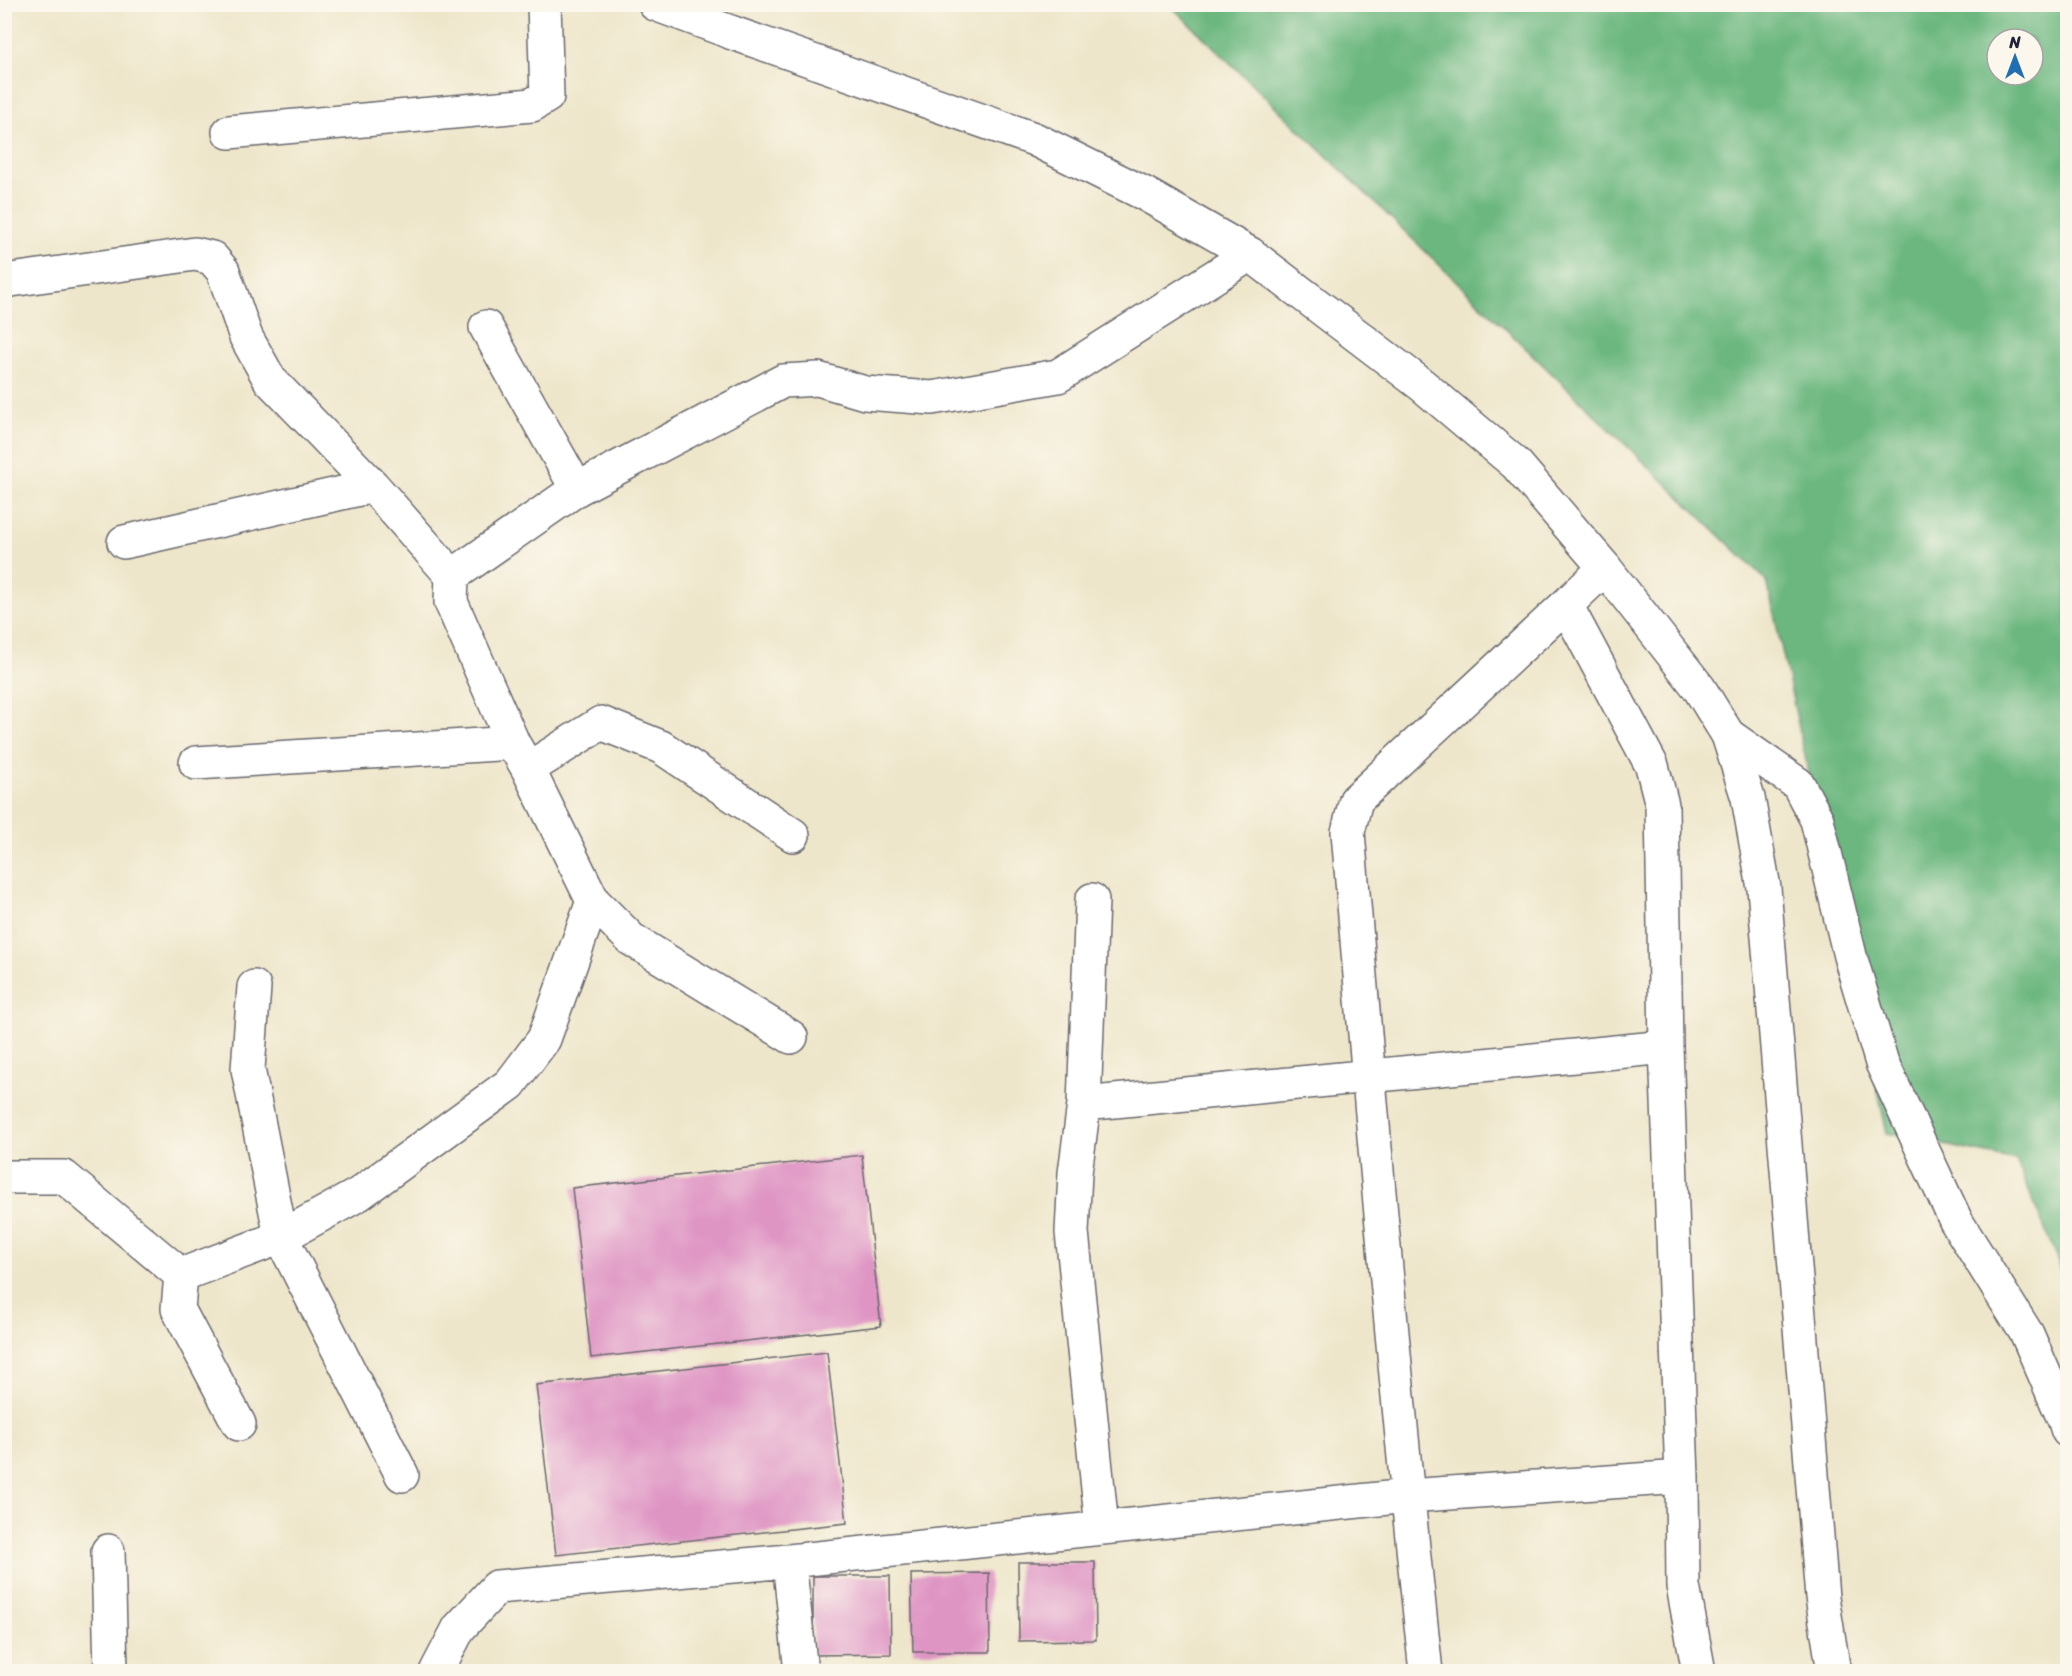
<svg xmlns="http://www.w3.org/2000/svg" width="2072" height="1676" viewBox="0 0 2072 1676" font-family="Sriracha,sans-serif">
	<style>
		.forest { fill: #6cb77f; stroke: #476c5d; stroke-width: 1.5; fill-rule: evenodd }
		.building { fill: #df95c4 }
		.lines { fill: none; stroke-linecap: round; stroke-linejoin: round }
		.street-casing { stroke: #69676d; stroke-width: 36 }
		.secondary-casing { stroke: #69676d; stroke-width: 36 }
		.street { stroke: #fff; stroke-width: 33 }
		.secondary { stroke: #fff; stroke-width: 33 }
	</style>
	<rect width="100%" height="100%" fill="#fbf7ec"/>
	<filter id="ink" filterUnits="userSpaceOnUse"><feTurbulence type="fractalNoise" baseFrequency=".0167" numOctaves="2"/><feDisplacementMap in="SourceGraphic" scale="12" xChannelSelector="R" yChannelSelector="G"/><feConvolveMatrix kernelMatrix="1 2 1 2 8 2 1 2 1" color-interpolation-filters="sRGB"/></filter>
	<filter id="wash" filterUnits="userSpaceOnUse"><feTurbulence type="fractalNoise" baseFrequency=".008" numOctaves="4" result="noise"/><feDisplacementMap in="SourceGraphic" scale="24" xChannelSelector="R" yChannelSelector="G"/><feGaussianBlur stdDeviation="1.35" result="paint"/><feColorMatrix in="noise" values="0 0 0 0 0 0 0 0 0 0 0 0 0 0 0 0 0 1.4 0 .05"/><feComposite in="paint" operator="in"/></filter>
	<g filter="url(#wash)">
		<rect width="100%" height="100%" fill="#eee6ca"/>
		<path class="forest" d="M1170 5H2067V1283L2016 1160 1887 1133 1767 581ZM1997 39H2033V75H1997Z"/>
		<g id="blocks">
			<path class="building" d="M862 1155 881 1326 591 1358 572 1188Z
				M827 1352 847 1523 556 1555 536 1385Z
				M1018 1562H1095L1096 1640 1019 1641Z
				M989 1573 990 1652H913L911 1574Z
				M813 1576H890L891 1654 813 1655Z"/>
		</g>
	</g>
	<g filter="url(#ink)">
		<use href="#blocks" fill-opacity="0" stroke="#69676d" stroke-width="1.5"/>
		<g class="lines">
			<g class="street-casing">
				<path id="street" d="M655 4 733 33
					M229 132 532 105 547 96 544 4
					M4 281 195 254 212 258 223 271 246 337 270 380 373 486 452 576 451 602 513 743 528 769 593 901 544 1039 510 1084 359 1194 281 1237 181 1275 64 1177H4
					M486 327 577 489
					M124 542 373 486
					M452 576 577 489 783 381 818 379 865 393 932 398 1058 376 1250 254
					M1566 605 1605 568
					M1728 735 1798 784 1817 820 1850 956 1882 1063 1956 1221 2027 1334 2064 1419 2068 1431
					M196 763 513 743
					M528 769 601 723 661 747 793 835
					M1092 900 1084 1104 1075 1173 1072 1232 1102 1528
					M593 901 631 939 791 1037
					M254 987 248 1069 281 1237 402 1475
					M1084 1104 1666 1047
					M181 1275 178 1309 239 1424
					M108 1551 111 1672
					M789 1561 801 1672
					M436 1672 459 1628 497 1587 789 1561 1407 1496 1682 1477
					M1426 1672C1396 1392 1371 1112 1348 832L1356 800 1566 605 1652 766 1662 805 1666 1047 1682 1477 1683 1586 1699 1672"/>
			</g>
			<g class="secondary-casing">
				<path id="secondary" d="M733 33 1034 139 1145 194 1250 254 1422 385 1516 464 1605 568 1699 688 1728 735 1748 798 1764 888 1822 1597 1834 1672"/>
			</g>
			<use href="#street" class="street"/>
			<use href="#secondary" class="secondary"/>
		</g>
	</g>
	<rect width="2072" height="1676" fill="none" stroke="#fbf7ec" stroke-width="24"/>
	<g transform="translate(2015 57)"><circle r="28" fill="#fbf7ec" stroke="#a4a2a5" stroke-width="1.5"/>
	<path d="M0-4.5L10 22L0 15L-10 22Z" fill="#1f6fb2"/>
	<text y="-9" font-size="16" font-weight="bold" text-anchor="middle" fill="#22223b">N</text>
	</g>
</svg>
